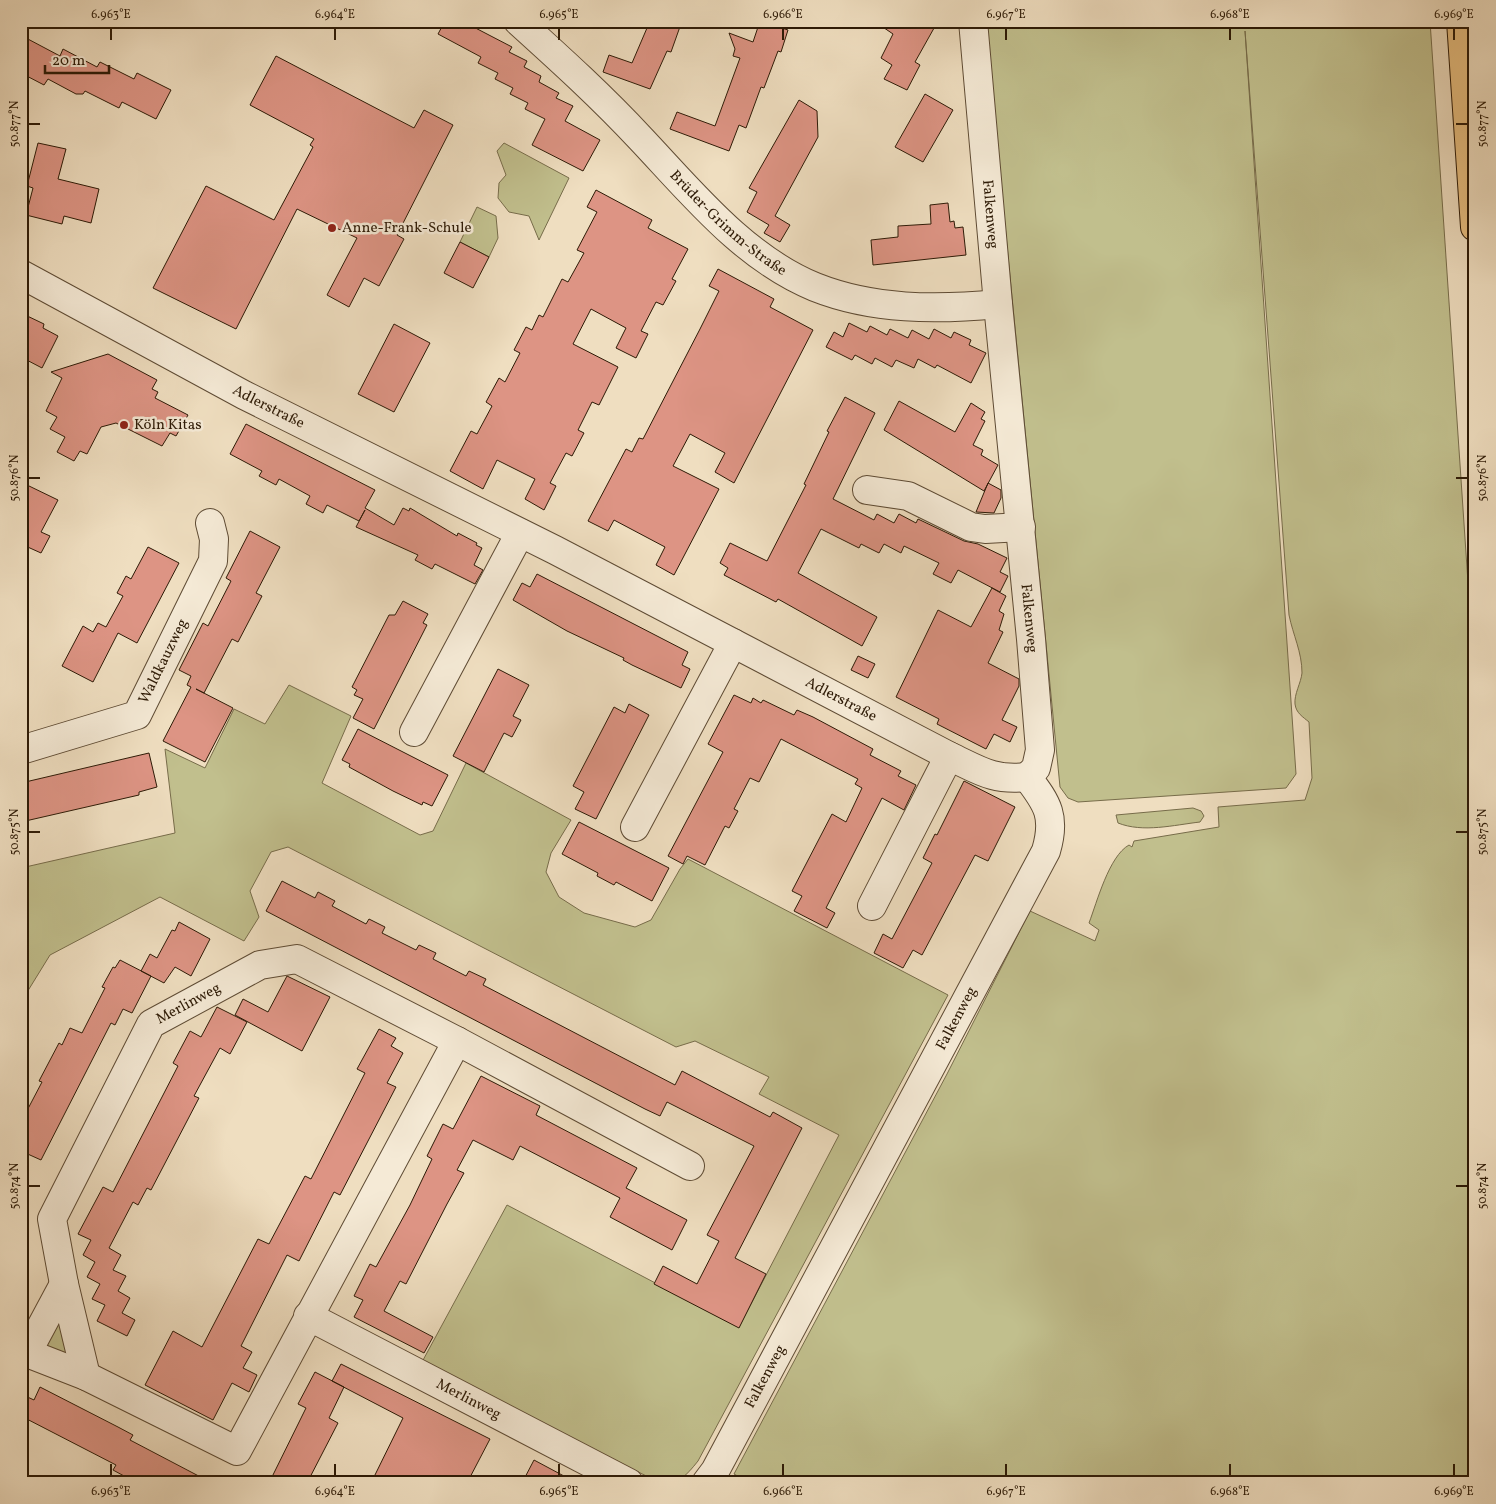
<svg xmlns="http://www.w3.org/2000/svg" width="1496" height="1504" viewBox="0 0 1496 1504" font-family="Vollkorn,serif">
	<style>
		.green { fill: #c1bf8d; stroke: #776c4a }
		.building { fill: #dd9484; stroke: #2d1a06 }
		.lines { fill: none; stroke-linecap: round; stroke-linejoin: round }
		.minor-casing { stroke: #5e4b34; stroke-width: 30 }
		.highway-casing { stroke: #2d1a06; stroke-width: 30 }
		.minor { stroke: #f5ead6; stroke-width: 28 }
		.highway { stroke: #e8bf80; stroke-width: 28 }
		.ticks { fill: none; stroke: #2d1a06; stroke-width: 2 }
		.poi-dot { fill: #8f2418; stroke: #f5ead6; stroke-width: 2 }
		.labels { text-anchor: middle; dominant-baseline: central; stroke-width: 5; stroke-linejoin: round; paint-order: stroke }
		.street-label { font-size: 15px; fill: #2d1a06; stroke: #f5ead6 }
		.poi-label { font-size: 15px; fill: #2d1a06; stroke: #f5ead6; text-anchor: start }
		.neatline { fill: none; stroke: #2d1a06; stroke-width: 2 }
		.ticks-label { font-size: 12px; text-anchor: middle; fill: #2d1a06 }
	</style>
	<rect width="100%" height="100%" fill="#efdec0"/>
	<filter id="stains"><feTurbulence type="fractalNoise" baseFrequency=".004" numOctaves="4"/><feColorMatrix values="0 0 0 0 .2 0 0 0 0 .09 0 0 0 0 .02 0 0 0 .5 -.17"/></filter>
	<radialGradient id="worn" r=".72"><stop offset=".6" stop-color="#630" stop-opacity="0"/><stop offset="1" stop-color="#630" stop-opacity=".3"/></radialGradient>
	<path class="green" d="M985 21H1430L1475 686V1483H750L734 1474 947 1074 1030 911 1095 941 1099 930 1089 923C1097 902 1109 856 1129 845L1132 847 1134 841 1219 827 1218 807 1305 800 1312 778 1309 722C1303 717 1296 713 1295 704 1294 694 1301 683 1302 673 1302 652 1293 635 1289 615L1245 31 1296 774 1286 788 1078 802 1068 798 1060 787Z
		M504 143 569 178 539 240 529 216 509 212 498 198 499 183 506 175 497 151Z
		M477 207 496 216 498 238 489 257 460 242Z
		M289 685 351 716 322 783 420 835 433 831 466 763 571 820 551 853 546 872 559 897 584 913 635 927 651 920 680 869 688 859 948 995 698 1461C686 1476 680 1483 660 1483L422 1362 507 1205 739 1327 839 1135 759 1094 769 1077 695 1041 676 1047 288 847 271 852 250 891 259 917 244 941 160 897 50 955 21 1002V868L175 833 165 749 205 768 234 709 265 724Z
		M1193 808 1201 811 1204 816 1200 822C1174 825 1143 833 1118 823L1116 815Z
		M60 1315 70 1357 44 1346Z"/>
	<path class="building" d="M445 21H462L512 47 509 52 527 61 524 67 541 76 539 82 559 93 556 98 573 106 565 121 600 140 583 171 532 145 545 119 525 109 528 103 510 94 513 88 495 79 498 73 478 63 481 57 438 34Z
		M650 21H682L671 52 667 51 650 89 603 72 609 55 632 63Z
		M760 21 788 30 781 52 778 51 764 88 761 87 746 128 739 125 729 151 670 129 677 112 715 126 740 58 733 56 735 49 729 33 753 42Z
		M874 21H938L915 62 920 65 907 90 884 79 892 65 881 58 893 34Z
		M26 38 60 56 63 49 97 67 100 62 134 79 137 73 171 90 156 119 122 102 119 108 85 91 83 94H76L48 79 44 85 21 73V47Z
		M276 56 414 128 424 110 453 125 397 235 404 239 379 286 364 278 349 307 327 295 357 238 297 209 236 329 153 288 206 186 274 220 313 147 310 145 314 139 250 105Z
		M925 94 953 110 923 162 895 147Z
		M799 100 817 111 818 137 775 216 790 225 780 242 764 233 769 225 747 212 757 192 749 188Z
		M38 143 66 149 58 179 99 189 91 223 64 216 62 224 26 215 33 188 27 186Z
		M596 190 652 220 648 228 688 249 672 279 676 281 663 305 656 302 641 331 648 334 636 358 616 348 626 328 591 309 573 344 618 367 599 405 592 402 578 430 584 433 572 456 566 453 550 483 556 486 544 510 525 499 535 479 497 460 483 489 450 471 471 431 477 434 492 406 486 402 499 378 505 382 520 353 514 350 526 327 532 330 539 315 543 317 562 279 568 282 584 253 577 250 597 212 587 207Z
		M948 203 950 222 954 221 955 228 963 227 966 255 873 265 871 240 898 237V226L931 224 930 205Z
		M460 242 489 257 473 288 444 273Z
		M718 269 774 299 770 307 813 330 734 483 715 472 725 453 690 434 673 466 719 489 674 575 656 565 665 547 614 520 608 531 588 521 626 449 632 452 639 438 643 439 700 329 719 291 709 286Z
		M21 313 44 324 43 328 58 336 42 368 21 357Z
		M849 323 867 332 870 326 887 335 890 329 908 338 912 330 929 339 934 329 951 338 954 332 971 340 969 345 986 353 971 383 937 365 935 368 918 359 914 368 896 360 892 367 875 358 872 364 855 355 852 360 826 347 834 332 843 337Z
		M394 324 430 343 394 412 358 394Z
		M108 354 157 380 152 389 158 392 155 398 188 415 176 436 170 433 162 446 116 423 101 427 87 454 80 451 74 461 57 452 65 437 50 429 57 417 46 411 62 378 51 372Z
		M845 397 875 413 833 499 874 520 877 514 894 523 899 514 916 523 918 519 964 541 978 544 1007 558 1000 572 1008 576 1000 592 958 570 951 583 933 574 939 563 904 546 901 553 884 544 879 553 861 544 859 548 821 529 798 573 877 617 862 646 778 599 776 602 724 575 728 568 720 563 730 543 767 561 806 485 804 484 829 432 827 431Z
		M899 401 955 432 971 403 985 412 981 419 985 421 973 445 983 450 981 455 998 465 984 491 884 430Z
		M246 424 375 490 365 508 394 525 403 508 409 511 410 508 457 536 458 533 477 543 476 545 482 548 474 565 483 570 475 584 435 564 432 569 415 560 418 555 356 527 365 510 359 521 327 505 323 513 306 504 310 496 279 479 276 485 259 476 262 471 230 454Z
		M988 483 1001 490V498L994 513 976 512Z
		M27 485 58 500 41 532 50 536 41 553 21 544V496Z
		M250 531 280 547 256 593 262 596 238 642 232 639 204 693 196 689 233 708 205 762 163 741 191 687 187 685 191 676 179 670 203 623 208 626 231 581 226 578Z
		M148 547 179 563 137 643 118 633 93 682 62 666 83 626 93 632 98 623 106 627 123 596 117 593 126 576 131 579Z
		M537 574 688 652 682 665 690 669 681 688 632 665 623 660 624 658 567 631 513 600 522 583 530 587Z
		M992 588 1006 596 999 611 1004 614 999 630 1003 632 988 663 1019 679V686L1002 720 1017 727 1010 742 994 734 986 749 937 724 939 719 896 697 938 610 971 627Z
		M403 601 428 614 423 623 427 625 374 729 353 718 363 699 354 695 357 690 352 687 389 615H395Z
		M858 656 875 664 868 678 851 670Z
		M498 669 529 685 513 716 521 720 512 737 504 733 484 772 453 756Z
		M734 695 751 703 753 698 761 703 763 700 794 715 797 710 813 717 873 749 870 755 901 771 898 776 916 785 904 810 882 798 826 908 835 913 827 928 794 911 802 896 792 891 832 814 846 822 862 788 855 784 858 779 781 739 759 782 750 778 734 809 738 811 729 828 725 826 705 865 687 856 683 864 668 856 723 752 708 744Z
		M629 704 649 715 596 819 575 809 584 792 573 786 614 707 625 713Z
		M358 729 448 775 432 806 423 802 422 805 393 791 349 767 350 764 342 760Z
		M149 753 157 787 139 792V795L21 822V783Z
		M964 781 1015 807 988 861 975 855 922 955 913 950 903 968 874 953 883 934 892 939 932 863 923 858 935 834 937 835Z
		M579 822 669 868 652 901 616 882 614 885 597 876 598 873 562 854Z
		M282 881 315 898 318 892 335 901 332 906 366 924 369 919 385 927 382 933 416 950 419 945 436 953 433 959 466 976 469 971 486 979 483 985 675 1085 682 1071 770 1117 773 1112 802 1128 735 1258 766 1274 739 1328 654 1284 663 1266 697 1284 719 1241 707 1235 754 1146 667 1102 660 1116 645 1109 266 911Z
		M179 922 210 939 191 976 175 967 164 983 141 971 150 954 157 958 172 930 175 931Z
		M120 960 151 976 132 1013 123 1009 115 1025 111 1023 41 1160 21 1151V1122L42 1082 39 1081 59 1043 62 1045 70 1028 82 1033 105 988 102 987 113 967 115 968Z
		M287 976 330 997 302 1051 235 1015 243 999 268 1012Z
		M217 1007 247 1022 230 1054 220 1048 194 1096 199 1098 151 1190 147 1188 138 1205 133 1202 109 1248 121 1255 113 1270 126 1276 118 1291 130 1298 122 1313 135 1320 127 1336 97 1321 105 1305 92 1299 100 1284 87 1277 95 1262 83 1255 91 1240 78 1234 103 1187 113 1192 178 1066 173 1063 190 1031 201 1037Z
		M379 1029 396 1038 391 1046 403 1053 387 1083 396 1087 340 1195 334 1192 299 1261 287 1255 241 1346 252 1352 243 1368 257 1375 249 1392 232 1383 213 1420 145 1385 173 1331 202 1347 258 1239 269 1244 305 1176 311 1179 365 1073 357 1069Z
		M481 1076 540 1106 536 1115 637 1168 626 1188 687 1220 672 1250 610 1217 620 1198 520 1146 513 1160 473 1140 457 1170 464 1173 447 1204 406 1284 400 1281 384 1311 433 1337 424 1353 354 1317 363 1300 354 1296 370 1264 376 1267 410 1205 432 1159 427 1156 443 1124 453 1129Z
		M341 1364 490 1439 467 1483H371L403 1418 332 1381Z
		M315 1372 344 1387 329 1418 338 1423 307 1483H269L306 1408 298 1404Z
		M40 1387 118 1427 133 1435 130 1440 212 1483H137L113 1470 116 1465 21 1416V1394L34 1400Z
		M534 1460 577 1483H522Z"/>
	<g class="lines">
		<g class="minor-casing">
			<g id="minor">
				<path id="s1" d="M518 21C560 59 602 97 641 139 692 193 744 258 815 287 873 310 936 310 998 304"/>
				<path id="s2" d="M973 21 998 304 1031 639 1040 750 1036 768 1027 777"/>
				<path id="s3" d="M21 274 244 395 555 550 949 756C979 770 993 781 1027 777"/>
				<path d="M867 490 908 496 971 527 985 529 1021 527"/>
				<path d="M414 732 520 533"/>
				<path id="s4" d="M21 750 137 715 213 561 214 539 210 523"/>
				<path d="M635 827 733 643"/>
				<path d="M872 906 949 756"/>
				<path d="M64 1284 27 1353 86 1376 237 1451 457 1041"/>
				<path id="s5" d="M308 1316 629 1483"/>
				<path id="s6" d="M86 1376 64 1284 52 1219 151 1024 260 965 297 959 457 1041 690 1166"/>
				<path id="s7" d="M706 1483 715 1471 1046 851C1056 817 1048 804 1027 777"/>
			</g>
		</g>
		<g class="highway-casing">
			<path id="highway" d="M1461 21 1475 227"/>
		</g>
		<use href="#minor" class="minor"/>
		<use href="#highway" class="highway"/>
	</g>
	<path class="ticks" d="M111 28V40M335 28V40M559 28V40M783 28V40M1006 28V40M1230 28V40M1454 28V40M28 124H40M1456 124H1468M28 478H40M1456 478H1468M28 832H40M1456 832H1468M28 1186H40M1456 1186H1468M111 1464V1476M335 1464V1476M559 1464V1476M783 1464V1476M1006 1464V1476M1230 1464V1476M1454 1464V1476"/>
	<g class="poi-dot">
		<circle cx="332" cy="228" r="5"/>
		<circle cx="124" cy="425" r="5"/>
	</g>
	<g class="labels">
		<g class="street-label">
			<text stroke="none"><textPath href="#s2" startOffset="194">Falkenweg</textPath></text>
			<text stroke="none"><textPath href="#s1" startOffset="292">Brüder-Grimm-Straße</textPath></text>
			<text stroke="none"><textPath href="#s3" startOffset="281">Adlerstraße</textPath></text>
			<text stroke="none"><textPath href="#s2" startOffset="600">Falkenweg</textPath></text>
			<text stroke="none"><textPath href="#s4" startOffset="181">Waldkauzweg</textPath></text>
			<text stroke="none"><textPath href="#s3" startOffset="924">Adlerstraße</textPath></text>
			<text stroke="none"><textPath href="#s6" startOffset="422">Merlinweg</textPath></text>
			<text stroke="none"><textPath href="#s7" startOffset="528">Falkenweg</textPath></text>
			<text stroke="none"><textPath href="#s7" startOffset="122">Falkenweg</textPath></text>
			<text stroke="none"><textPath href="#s5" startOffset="181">Merlinweg</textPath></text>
		</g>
		<g class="poi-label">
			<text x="342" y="228">Anne-Frank-Schule</text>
			<text x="134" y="425">Köln Kitas</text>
		</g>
	</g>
	<rect width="1496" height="1504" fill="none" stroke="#efdec0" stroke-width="55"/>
	<path d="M45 65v8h64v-8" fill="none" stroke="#2d1a06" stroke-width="2.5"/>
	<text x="52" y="65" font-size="15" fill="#2d1a06" stroke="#f5ead6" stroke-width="4" paint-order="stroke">20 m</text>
	<rect x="28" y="28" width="1440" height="1448" class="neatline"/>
	<g class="ticks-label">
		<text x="111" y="18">6.963°E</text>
		<text x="335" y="18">6.964°E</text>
		<text x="559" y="18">6.965°E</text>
		<text x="783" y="18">6.966°E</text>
		<text x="1006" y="18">6.967°E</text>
		<text x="1230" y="18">6.968°E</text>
		<text x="1454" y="18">6.969°E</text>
		<text transform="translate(14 124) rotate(-90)" y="4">50.877°N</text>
		<text transform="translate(1482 124) rotate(-90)" y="4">50.877°N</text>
		<text transform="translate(14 478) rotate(-90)" y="4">50.876°N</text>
		<text transform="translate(1482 478) rotate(-90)" y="4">50.876°N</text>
		<text transform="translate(14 832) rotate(-90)" y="4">50.875°N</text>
		<text transform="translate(1482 832) rotate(-90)" y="4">50.875°N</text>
		<text transform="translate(14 1186) rotate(-90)" y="4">50.874°N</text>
		<text transform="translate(1482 1186) rotate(-90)" y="4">50.874°N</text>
		<text x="111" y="1495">6.963°E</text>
		<text x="335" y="1495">6.964°E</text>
		<text x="559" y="1495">6.965°E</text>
		<text x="783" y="1495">6.966°E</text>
		<text x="1006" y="1495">6.967°E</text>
		<text x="1230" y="1495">6.968°E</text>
		<text x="1454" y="1495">6.969°E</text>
	</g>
	<rect width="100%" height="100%" filter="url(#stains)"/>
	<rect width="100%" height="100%" fill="url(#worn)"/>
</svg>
